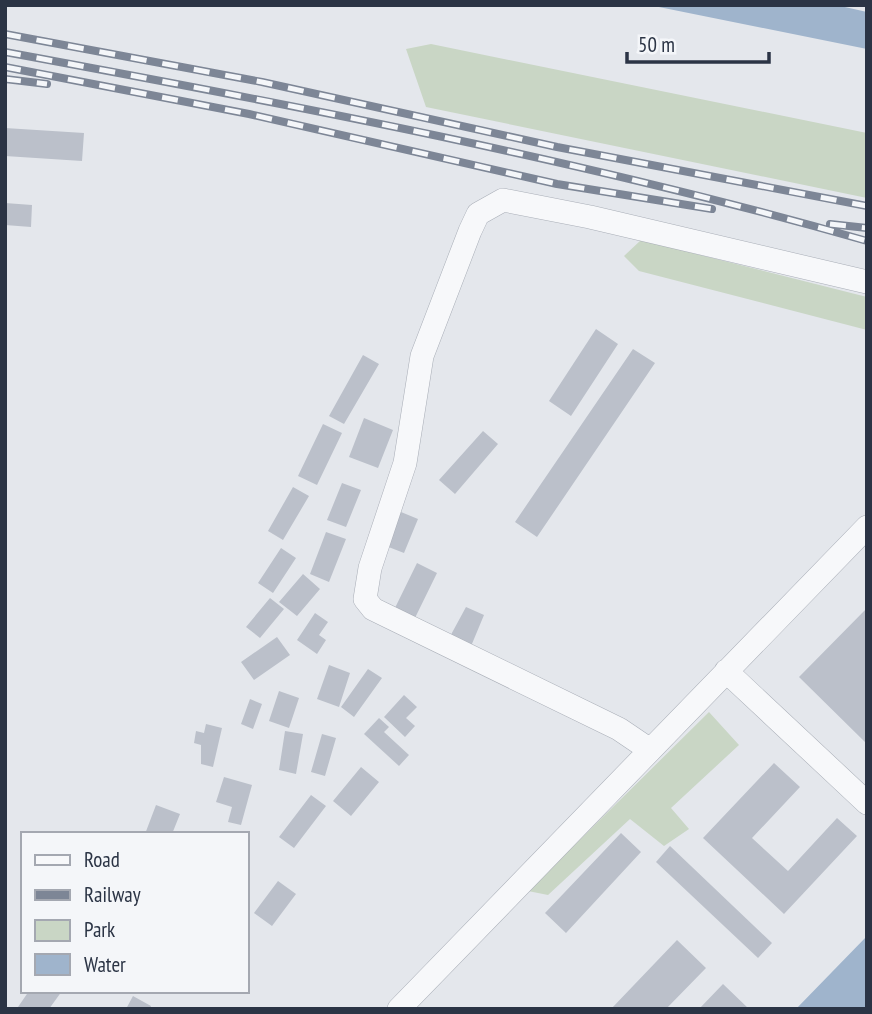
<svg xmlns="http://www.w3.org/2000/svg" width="872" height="1014" viewBox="0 0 872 1014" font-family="'PT Sans Narrow',sans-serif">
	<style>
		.green { fill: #c9d6c5 }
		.water { fill: #9fb4cc }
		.building { fill: #bbc0ca }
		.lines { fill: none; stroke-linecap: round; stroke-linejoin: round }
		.minor-casing { stroke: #a9aeb7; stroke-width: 24 }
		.minor { stroke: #f7f8fa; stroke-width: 23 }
		.rail-casing { stroke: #7d8696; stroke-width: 8 }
		.rail { stroke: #f4f6f9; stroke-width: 5; stroke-dasharray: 16; stroke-linecap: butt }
	</style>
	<rect width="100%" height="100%" fill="#e4e7ec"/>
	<path class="green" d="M431 44 867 133V198L426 107 406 49Z
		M641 240 867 297V330L639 271 624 256Z
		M709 712 739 745 671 808 689 829 664 846 630 819 548 895 528 891Z"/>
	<path class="water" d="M649 5H836L867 12V49Z
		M867 936V1009H796Z"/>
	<path class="building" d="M5 128 84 133 82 161 5 156Z
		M5 203 32 205 31 227 5 225Z
		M596 329 618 344 571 416 549 401Z
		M633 349 655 363 537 537 515 522Z
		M363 355 379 364 344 424 329 416Z
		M364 418 393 430 378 468 349 457Z
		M323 424 342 433 317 485 298 476Z
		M483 431 498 444 455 494 439 480Z
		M342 483 361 490 346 527 327 520Z
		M293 487 309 496 283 540 268 531Z
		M401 512 418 519 404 553 386 546Z
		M326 532 346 539 329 582 310 574Z
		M281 548 296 558 273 593 258 583Z
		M417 563 437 573 413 622 393 612Z
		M303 574 320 589 297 616 279 602Z
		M270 598 284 609 260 638 246 627Z
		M466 607 484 615 469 651 447 642Z
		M867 608V744L799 677Z
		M315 613 328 622 319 635 326 640 317 654 297 640Z
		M277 637 290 655 254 680 241 662Z
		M329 665 350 673 339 707 317 699Z
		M368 669 382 678 354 717 341 707Z
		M279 691 299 698 289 728 269 721Z
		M404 695 417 707 406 718 415 726 405 737 384 717Z
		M250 699 262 704 253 729 241 724Z
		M379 718 389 727 384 732 409 755 399 766 364 734Z
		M206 724 222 728 213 767 201 764V745L194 743 196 731 204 733Z
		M285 731 303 734 296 774 279 770Z
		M322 734 336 738 325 776 311 772Z
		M774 763 800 787 752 838 788 871 837 818 857 836 784 914 703 838Z
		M361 767 379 782 351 816 333 801Z
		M224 777 252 785 241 825 228 822 232 807 216 802Z
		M311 795 326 806 294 848 279 837Z
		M156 805 180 814 172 834H145Z
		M621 833 641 852 566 933 545 913Z
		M670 846 772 943 758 958 656 862Z
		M278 881 296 894 272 926 254 913Z
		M677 940 706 968 666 1009H611Z
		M723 984 749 1009H699Z
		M29 991H62L49 1009H21L18 1007Z
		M133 996 151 1006 150 1009H126Z"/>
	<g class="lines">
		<g class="minor-casing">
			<path id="minor" d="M726 671 867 803
				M650 750 619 729 373 609 365 599 370 568 405 463 422 356 470 231 478 214 503 200 590 217 867 282
				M399 1009 867 527"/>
		</g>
		<use href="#minor" class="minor"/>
		<g class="rail-casing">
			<path id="rail" d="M5 34 262 82 557 147 867 206
				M5 52C294 105 584 160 867 241
				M5 67 249 114 557 184 712 209
				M5 79 47 84
				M830 224 867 228"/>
		</g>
		<use href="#rail" class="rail"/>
	</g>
	<rect width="872" height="1014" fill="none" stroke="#2b3445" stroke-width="14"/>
	<rect x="21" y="832" width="228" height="161" fill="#f4f6f9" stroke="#a4a8b1" stroke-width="2"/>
	<rect x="35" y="855" width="35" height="10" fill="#f7f8fa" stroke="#a4a8b1" stroke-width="2"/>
	<text x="84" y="867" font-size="21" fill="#2b3445">Road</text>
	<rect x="35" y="890" width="35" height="10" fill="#7d8696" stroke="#a4a8b1" stroke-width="2"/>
	<text x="84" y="902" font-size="21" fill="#2b3445">Railway</text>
	<rect x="35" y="920" width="35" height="21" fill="#c9d6c5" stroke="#a4a8b1" stroke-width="2"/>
	<text x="84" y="937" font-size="21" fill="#2b3445">Park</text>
	<rect x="35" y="954" width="35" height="21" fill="#9fb4cc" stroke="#a4a8b1" stroke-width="2"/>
	<text x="84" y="972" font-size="21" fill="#2b3445">Water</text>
	<path d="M627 52v10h142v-10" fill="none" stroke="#2b3445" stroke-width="3.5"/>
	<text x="638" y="52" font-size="21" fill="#2b3445" stroke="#f4f6f9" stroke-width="5" paint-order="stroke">50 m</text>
</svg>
